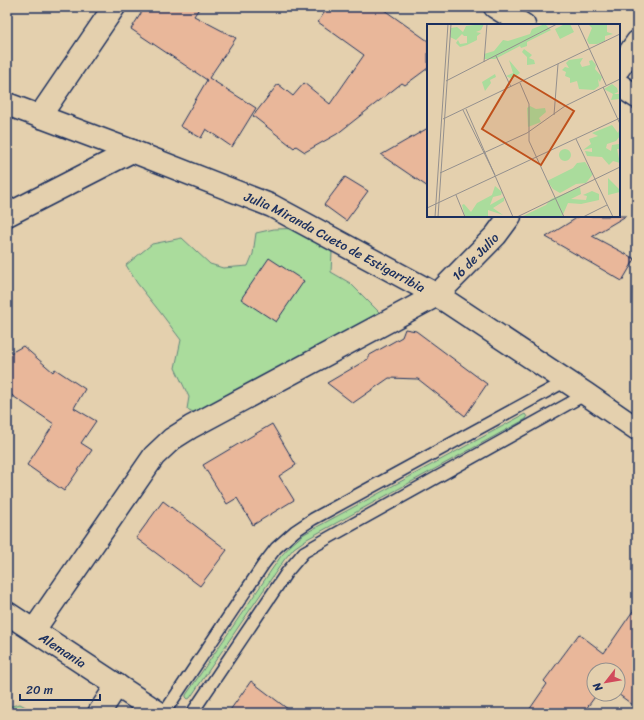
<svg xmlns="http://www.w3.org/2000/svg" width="644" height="720" viewBox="0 0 644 720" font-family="Sriracha,sans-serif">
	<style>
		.green { fill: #aadc9c; stroke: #62867d }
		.building { fill: #e9b79a; stroke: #1b2f5e }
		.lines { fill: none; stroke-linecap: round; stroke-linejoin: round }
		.lane-casing { stroke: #1b2f5e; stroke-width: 14 }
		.street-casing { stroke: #1b2f5e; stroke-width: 25 }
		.secondary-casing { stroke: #1b2f5e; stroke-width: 25 }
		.lane { stroke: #e4d0ae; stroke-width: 11 }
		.street { stroke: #e4d0ae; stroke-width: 22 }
		.secondary { stroke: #e4d0ae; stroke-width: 22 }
		.labels { text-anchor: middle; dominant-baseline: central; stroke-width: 3; stroke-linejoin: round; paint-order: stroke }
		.street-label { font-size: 13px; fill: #1b2f5e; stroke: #e4d0ae }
		.inset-road { fill: none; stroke: #94908e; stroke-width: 1 }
		.view { fill: #bf511c; fill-opacity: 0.15; stroke: #bf511c; stroke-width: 2 }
		.inset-edge { fill: none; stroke: #1b2f5e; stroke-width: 2 }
	</style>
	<rect width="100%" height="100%" fill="#e4d0ae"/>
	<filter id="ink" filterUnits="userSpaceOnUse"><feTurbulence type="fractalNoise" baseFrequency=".025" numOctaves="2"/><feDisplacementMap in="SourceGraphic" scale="8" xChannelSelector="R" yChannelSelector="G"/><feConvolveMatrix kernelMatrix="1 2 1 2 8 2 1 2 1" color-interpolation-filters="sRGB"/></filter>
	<g filter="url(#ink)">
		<path class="green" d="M312 228 332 253 331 272 350 283 382 315 336 336 326 357 288 367 282 392 255 400 233 390 230 399 218 424 187 409 189 397 175 368 181 340 160 312 137 283 126 265 152 244 182 238 210 264 223 268 248 266 253 254 256 233 274 229Z
			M525 414 527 417 526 419 307 539 294 548 284 560 190 698 188 699 186 697V695L281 556 291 545 304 534Z
			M20 704 37 713H7V707Z"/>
		<path class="building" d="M145 7H200L194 16 236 38 209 78 256 108 232 147 206 129 201 138 180 126 207 80 131 29Z
			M328 7H380L428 41V68L405 85 402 83 337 134 305 152 296 146 294 148 253 116 278 84 293 96 304 83 330 104 364 55 318 22Z
			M428 128V187L381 155Z
			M345 177 368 191 346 221 324 205Z
			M580 216H626L592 236 635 259 622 281 546 237Z
			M269 258 304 281 276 322 241 299Z
			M405 329 416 331 487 384 465 416 418 379 389 378 353 403 327 383 368 359V356L402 337Z
			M23 346 53 372 55 369 85 389 74 408 96 421 81 443 92 450 64 491 27 465 54 424 7 392V355Z
			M272 424 296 465 279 476 294 500 253 525 237 498 227 504 203 465Z
			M163 501 227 550 200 586 136 538Z
			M637 605V708L618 694V670H594V694H597L583 713H527L547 684 544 681 579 634 604 653Z
			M251 681 293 713H228Z"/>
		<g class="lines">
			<g class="lane-casing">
				<path id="lane" d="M164 713 263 565 276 548 295 531 313 519 566 381
					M192 713 287 572 304 552 330 537 586 394"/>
			</g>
			<g class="street-casing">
				<g id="street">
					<path d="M619 68 637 42"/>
					<path id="s1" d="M7 104 132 151 272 206 437 295 586 394 637 429"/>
					<path d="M41 117 46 107 114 7"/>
					<path d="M7 215 132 151"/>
					<path id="s2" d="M7 613 159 713"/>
					<path id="s3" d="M34 630 154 456 172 439 191 427 437 295 496 235 510 216"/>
					<path d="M99 713 117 685"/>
				</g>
			</g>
			<g class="secondary-casing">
				<path id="secondary" d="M495 7 524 25
					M619 85 637 97"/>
			</g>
			<use href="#lane" class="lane"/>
			<use href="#street" class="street"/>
			<use href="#secondary" class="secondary"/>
		</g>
	</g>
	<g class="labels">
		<g class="street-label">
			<text stroke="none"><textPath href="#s1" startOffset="356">Julia Miranda Cueto de Estigarribia</textPath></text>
			<text stroke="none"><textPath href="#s3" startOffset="592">16 de Julio</textPath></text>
			<text stroke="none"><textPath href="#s2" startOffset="67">Alemania</textPath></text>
		</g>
	</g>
	<g transform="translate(427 24)">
		<rect width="193" height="193" fill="#e4d0ae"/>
		<path d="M57 0 54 6 49 8 54 9 50 12V16L40 21 33 23 29 19 31 16 33 20 40 19V12H37L35 10 29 16 23 13 24 4 30 3 36 8 39 2ZM118 0 124 6 100 18V22L94 24 93 22 68 35H57V30L67 27 76 16 81 17 103 10 105 5ZM138 0H143L147 8 133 15 128 5ZM161 0H180V8L186 10 178 12V17L170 20H162L160 16 165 4ZM97 25 105 31 102 34 107 36 108 40 100 41V33L95 28ZM156 34 153 39 155 43 163 41 162 37 165 36 169 41 168 45 175 53 173 58 171 55 172 62 167 66 152 65 150 57 143 59V54L138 52 139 48 135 46 138 43 142 44 139 39 142 36ZM82 36 93 49 85 55 79 52 86 49ZM68 50 69 53 63 56 64 59 58 67 55 58ZM185 60 190 64 191 68 187 70H193L192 75 184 76 186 70 177 65ZM103 82 109 85 118 84 119 88 112 94 114 98 101 103 100 84ZM185 101 191 109 193 104V112L189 117 180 120 179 124 184 127 185 121 192 120 193 114V125H190L193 139 186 137 182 141 175 133 160 132 158 127 165 128V124L156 126 164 120 162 115 171 112 165 109ZM132 131a6 6 0 1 1 12 0a6 6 0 1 1-12 0ZM158 138 166 150 159 159 149 160 133 169 126 165 120 157 146 144 150 139ZM181 154 193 166V168L181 171ZM68 162 75 168 74 171 66 173 63 181 77 173V177L66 184 76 191 61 186V193H38L35 181 37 180 44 188 50 179 65 171ZM153 163 154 170 144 175 159 176 160 172 156 171 165 167 172 170V176L154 180 141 179 135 193H94L119 181 124 175Z" fill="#aadc9c"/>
		<path class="inset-road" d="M151 0 179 61M69 32 84 63M57 38 60 0M19 57 130 0M93 59 102 80V117L137 193M176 63 193 100M39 85 86 193M36 86 68 151M127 91 131 40M16 95 193 10M149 115 186 193M13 149 100 109 138 82 193 55M29 171 38 193M0 184 193 94M8 193 21 0M11 193 24 0M90 193 193 143M156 193 180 181"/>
		<path class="view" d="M87 51 147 87 114 141 55 105Z"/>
		<rect width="193" height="193" class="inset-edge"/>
	</g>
	<rect width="644" height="720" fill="none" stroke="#e4d0ae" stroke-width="24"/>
	<rect x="12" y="12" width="620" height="696" fill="none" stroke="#1b2f5e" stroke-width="1.5" filter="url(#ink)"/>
	<g transform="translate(606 682) rotate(239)"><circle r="19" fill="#e4d0ae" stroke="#94908e"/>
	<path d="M0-3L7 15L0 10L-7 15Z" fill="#d1495b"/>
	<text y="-6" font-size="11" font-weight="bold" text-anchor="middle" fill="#1b2f5e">N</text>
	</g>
	<path d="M20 694v6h80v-6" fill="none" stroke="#1b2f5e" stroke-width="2"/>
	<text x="26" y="694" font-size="12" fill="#1b2f5e" stroke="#e4d0ae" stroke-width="3" paint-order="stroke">20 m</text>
</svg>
